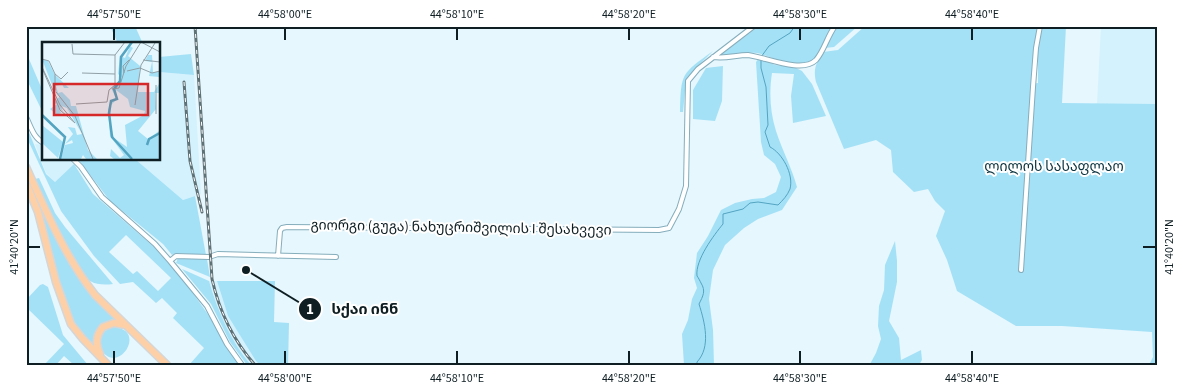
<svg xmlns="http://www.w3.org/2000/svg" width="1183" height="391" viewBox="0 0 1183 391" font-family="'Source Sans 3','Noto Sans Georgian',sans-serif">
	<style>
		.built { fill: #d4f2fd }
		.green { fill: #a4e1f7; fill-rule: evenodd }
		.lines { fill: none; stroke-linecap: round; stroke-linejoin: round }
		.stream { stroke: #53a4c0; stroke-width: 1 }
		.street-casing { stroke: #85adbc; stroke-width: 6 }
		.primary-casing { stroke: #d4d6d7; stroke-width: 9 }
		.street { stroke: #fff; stroke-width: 4 }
		.primary { stroke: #fed0a7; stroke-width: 6 }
		.rail-casing { stroke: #607176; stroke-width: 3 }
		.rail { stroke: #fff; stroke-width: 1; stroke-dasharray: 4; stroke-linecap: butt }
		.ticks { fill: none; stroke: #0e1e23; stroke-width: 2 }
		.labels { text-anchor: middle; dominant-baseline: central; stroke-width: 4; stroke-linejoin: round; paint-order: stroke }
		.park-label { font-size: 14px; fill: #0a323e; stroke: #fff }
		.street-label { font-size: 14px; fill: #0e1e23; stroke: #fff }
		.inset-river { fill: none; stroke: #53a4c0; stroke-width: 2.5 }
		.inset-road { fill: none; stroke: #90a0a6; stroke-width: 1 }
		.view { fill: #d62828; fill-opacity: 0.15; stroke: #d62828; stroke-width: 2.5 }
		.inset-edge { fill: none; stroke: #0e1e23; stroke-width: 2.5 }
		.leader { fill: none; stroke: #0e1e23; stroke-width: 2 }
		.callout-dot { fill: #0e1e23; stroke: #fff; stroke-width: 2 }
		.mark-label { font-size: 15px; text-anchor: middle; font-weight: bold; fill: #fff }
		.callout-label { font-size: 15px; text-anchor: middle; font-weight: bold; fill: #0e1e23; stroke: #fff; stroke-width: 4; stroke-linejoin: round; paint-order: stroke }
		.neatline { fill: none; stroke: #0e1e23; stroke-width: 2 }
		.ticks-label { font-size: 12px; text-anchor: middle; fill: #0e1e23 }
	</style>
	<rect width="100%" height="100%" fill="#e6f7fd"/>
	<path class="built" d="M1101 26H1157V104H1097Z
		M159 72 194 75 201 194 183 200 135 159H159Z
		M35 144 44 145V159H68L74 164 55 182 46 173Z
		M209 281H217L228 316 260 365H251L233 340 220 315Z"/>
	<path class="green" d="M110 26H135L143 44H118Z
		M759 26H832C828 35 820 55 813 60 798 72 772 56 757 53 745 52 737 54 726 56L722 54Z
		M837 26H858L834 47 825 48Z
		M865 26H1038L1034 48 1031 84 1038 83V45L1043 26H1066L1062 103 1157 104V365H1149L1153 357 1152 332 1062 326H1016L957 291 947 260 936 236 945 211 935 201 928 189 914 192 893 172 891 150 876 140 844 149 816 82C813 69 816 63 823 52L838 50Z
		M713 51 692 72 686 81 683 112H680C681 73 681 74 713 51Z
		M26 52 44 94V115L26 78Z
		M191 54 194 75 159 72V57Z
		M759 58 775 65 794 67 802 71 812 84 826 116 793 123 791 96 794 74 772 73C769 92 770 112 776 131 782 150 792 168 797 187L782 210 758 219 744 228 725 245 713 270 709 299 713 330 714 365H684L682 334 688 320 692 299 697 288 694 278 697 253 708 236 721 210 735 203 752 199 764 198 776 192 781 177 775 164 764 155 761 142 756 62Z
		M723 66 722 101 715 121 693 119V90L706 68Z
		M26 125 46 174 55 182 74 164 93 194 154 247 185 282 212 320 239 365H189L204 348 173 318 177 313 162 298 156 303 133 282 120 284 94 256 61 211 26 136ZM126 235 171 278 158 291 137 271 133 274 109 252Z
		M78 159H135L183 200 195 196 206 255 176 253 172 255 163 244 110 201Z
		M39 178 55 213 65 227 113 284C105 285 97 285 90 281 75 272 45 199 35 179Z
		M32 190H34L97 300 116 320C100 321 94 331 93 346L77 327 67 308 41 212Z
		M895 241 897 261V282L889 321 899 338 901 360 921 350 922 360 919 365 870 364 876 353 881 339 878 326 879 306 884 290 885 265Z
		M178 258 207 259 210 277 176 263Z
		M182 269 209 281C218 312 230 340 251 365H247L230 342 211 304Z
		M217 281H275L274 322 289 323 288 365H260L256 361 228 316Z
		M43 284 48 287 63 335 88 365H74L64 356 56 365H44L64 344 26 307V300L40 285Z
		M113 327C148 329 119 375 102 351 95 341 102 330 113 327Z"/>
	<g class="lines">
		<path class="stream" d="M697 365V362C711 347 705 323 699 304 703 296 706 291 701 283 700 281 698 277 697 276 695 260 714 235 723 224V214L743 209 750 203 758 202 778 205C783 200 787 196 790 189 794 174 782 153 770 147L765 132 768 125 766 87 761 68V57L769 46 790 33 795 26"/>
		<g class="street-casing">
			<path id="street" d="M713 57C726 59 736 55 748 55 765 57 802 74 816 60 824 51 827 37 835 26
				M26 117C31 127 34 139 44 143
				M73 159 81 167 102 197 155 244 170 261 207 306 227 344 242 365
				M278 256 280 231 282 228 287 227 659 230 669 228 679 209 686 186 688 81 698 69 754 26
				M170 261 176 256 209 257 218 254 336 257
				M1021 270 1033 87 1036 48 1040 26"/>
		</g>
		<g class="primary-casing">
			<path id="primary" d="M26 167C46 211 65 257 95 295L167 365
				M26 183 38 212 56 282 71 324 83 339 108 365
				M100 354C95 344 96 335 103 327L114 323 125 325"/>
		</g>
		<use href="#street" class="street"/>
		<use href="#primary" class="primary"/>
		<g class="rail-casing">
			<path id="rail" d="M195 26 212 279C219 310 233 340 255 365
				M184 82 190 161 202 212"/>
		</g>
		<use href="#rail" class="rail"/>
	</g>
	<path class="ticks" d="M114 28V40M285 28V40M457 28V40M629 28V40M800 28V40M972 28V40M28 247H40M1143 247H1156M114 351V364M285 351V364M457 351V364M629 351V364M800 351V364M972 351V364"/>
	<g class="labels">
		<g class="park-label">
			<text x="1054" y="167">ლილოს სასაფლაო</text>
		</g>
		<g class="street-label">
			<text transform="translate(461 228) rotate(1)">გიორგი (გუგა) ნახუცრიშვილის I შესახვევი</text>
		</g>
	</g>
	<g transform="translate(42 42)">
		<rect width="118" height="118" fill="#e6f7fd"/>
		<path d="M88 4 91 6 86 14 98 24 96 50H112L117 42V35L107 34 110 20 103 19 106 13H110L111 30H117V51H113L114 67 96 89 106 97 117 89V117H72L68 114 69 107 78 116 82 113 68 94 66 68 69 59 74 56 69 46 80 36 76 32 78 14 83 16ZM74 48 86 57 88 65 103 69 102 73 83 83 85 105 72 96 68 80 69 63 75 57ZM0 17 6 19 13 33 27 46H22L20 42 14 44 16 51 20 50 28 58 29 64H34L46 108 55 117H44L41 113 39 117H19L23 103 31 101 30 98 23 102 31 92 26 85 33 86 35 93 40 92 25 66 19 64 21 70 16 64 19 71 15 73 8 67 15 62 11 61 16 56 12 48 16 56 18 55 12 48ZM0 83 21 100 16 116 0 101Z" fill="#a4e1f7" fill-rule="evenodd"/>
		<path class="inset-river" d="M0 73 23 95 18 117M105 103 107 97 118 91M90 117 70 95 67 71 69 59 75 57 72 47 78 39 79 15 90 0"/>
		<path class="inset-road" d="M30 2 31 12 73 13M0 17 7 19 13 32V48M101 18 118 20M0 25 18 63 33 81 18 68 0 26M85 29 98 26 110 31 118 29M40 31 73 32M82 31 81 24 87 18M13 32 19 37 26 30M70 47 77 46 84 24 99 0 118 10M14 50 33 74 51 117M34 62 65 60 67 48 73 43V13L83 0M93 63 99 23 113 1M114 72V43"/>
		<path class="view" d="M12 42H106V73H12Z"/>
		<rect width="118" height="118" class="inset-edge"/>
	</g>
	<path class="leader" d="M246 270L310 309"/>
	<g class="callout-dot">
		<circle cx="246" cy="270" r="5"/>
		<circle cx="310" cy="309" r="12"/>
	</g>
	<g class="mark-label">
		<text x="310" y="314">1</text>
	</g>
	<g class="callout-label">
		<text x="365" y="314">სქაი ინნ</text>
	</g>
	<rect width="1183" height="391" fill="none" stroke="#ffffff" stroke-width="55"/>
	<rect x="28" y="28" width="1128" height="336" class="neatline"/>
	<g class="ticks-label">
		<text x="114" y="18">44°57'50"E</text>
		<text x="285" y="18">44°58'00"E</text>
		<text x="457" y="18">44°58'10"E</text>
		<text x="629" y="18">44°58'20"E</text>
		<text x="800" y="18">44°58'30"E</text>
		<text x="972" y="18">44°58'40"E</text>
		<text transform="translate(14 247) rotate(-90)" y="4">41°40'20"N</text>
		<text transform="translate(1169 247) rotate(-90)" y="4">41°40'20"N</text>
		<text x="114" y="382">44°57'50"E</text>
		<text x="285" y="382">44°58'00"E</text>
		<text x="457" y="382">44°58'10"E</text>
		<text x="629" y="382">44°58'20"E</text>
		<text x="800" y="382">44°58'30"E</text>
		<text x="972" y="382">44°58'40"E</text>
	</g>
</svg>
